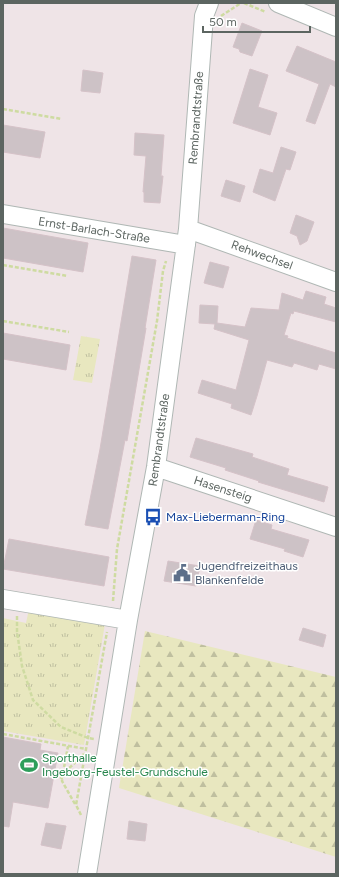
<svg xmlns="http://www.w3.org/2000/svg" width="339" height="877" viewBox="0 0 339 877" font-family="Figtree,sans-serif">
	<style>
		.grass { fill: url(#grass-tufts) }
		.forest { fill: url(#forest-firs) }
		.building { fill: #cdc2c6; stroke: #d5c2c8 }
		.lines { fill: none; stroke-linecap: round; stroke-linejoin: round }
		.minor-casing { stroke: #afb7b4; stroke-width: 20 }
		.path { stroke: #cedba1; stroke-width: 2.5; stroke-dasharray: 4 2; stroke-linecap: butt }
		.minor { stroke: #fff; stroke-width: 18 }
		.labels { text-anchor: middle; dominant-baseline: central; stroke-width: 3; stroke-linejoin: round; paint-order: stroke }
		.street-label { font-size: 12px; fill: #5c6561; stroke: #fff }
		.transit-label { font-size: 12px; fill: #164399; stroke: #fff; text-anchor: start }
		.service-label { font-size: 12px; fill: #4e5e75; stroke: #fff; text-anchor: start }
		.leisure-label { font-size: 12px; fill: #27864d; stroke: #fff; text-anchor: start }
	</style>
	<defs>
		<pattern id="grass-tufts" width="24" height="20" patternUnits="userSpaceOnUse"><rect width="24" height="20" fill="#e8e7bf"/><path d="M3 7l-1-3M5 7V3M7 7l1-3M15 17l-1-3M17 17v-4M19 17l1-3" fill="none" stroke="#bfbf9f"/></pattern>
		<pattern id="forest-firs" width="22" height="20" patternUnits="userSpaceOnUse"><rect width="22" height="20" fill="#e8e7bf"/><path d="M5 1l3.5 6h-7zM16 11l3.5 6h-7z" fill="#bfbf9f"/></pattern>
	</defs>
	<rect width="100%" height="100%" fill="#efe4e7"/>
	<path class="grass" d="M81 336 100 339 92 383 73 380Z
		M29 609 105 624 84 745 3 731V618L26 623Z"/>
	<path class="forest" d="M145 631 336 677V857L119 788Z"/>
	<path class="building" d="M242 23 262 31 252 56 240 52 239 49 233 47Z
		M297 46 336 62V87L330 84 315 124 306 121 319 84 286 71Z
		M250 69 268 75 258 107 277 113 270 135 233 123Z
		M83 70 103 73 100 93 81 91Z
		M3 125 45 132 40 158 3 152Z
		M135 133 164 135 161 176H163L160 203 144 202V192H143L146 156 134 155Z
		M281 147 296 152 290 170 286 169 275 201 253 192 260 169 273 173Z
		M226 180 245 186 240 202 221 196Z
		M296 215 314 222 307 241 300 245 297 236 290 233Z
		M3 228 88 243 83 272 3 258Z
		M132 256 156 260 145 328H146L127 441 125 440 108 529 85 525 100 449Z
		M210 262 229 267 223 288 204 283Z
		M306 291 326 297 324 304 336 308V322L294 311 293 314 291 313 284 335 288 336 287 338 336 353V369L319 364 317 370 294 363 292 367 267 360 257 396 251 415 231 408 232 404 198 393 202 380 236 390 249 340 214 329 215 324 199 323 200 305 218 306 217 323 245 327 251 308 279 310 282 293 303 300Z
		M3 333 70 345 66 370 3 359Z
		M196 438 253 454 252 457 289 469 287 475 328 487 324 502 258 482 259 481 225 470 226 468 190 457Z
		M256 520 272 525 271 529 309 540 303 557 284 551 285 549 250 539Z
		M9 539 109 557 104 586 3 569Z
		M168 561 200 566 196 586 164 581Z
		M303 628 326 635 323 647 299 640Z
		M3 737 41 744 40 750 58 753 48 808 13 802 9 827 3 826Z
		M129 821 147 824 145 841 127 839Z
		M46 823 66 826 61 849 41 845Z"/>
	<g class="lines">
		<g class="minor-casing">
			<path id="minor" d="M278 3 336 27
				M3 214 186 245
				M188 229 336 282
				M156 467 336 527
				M3 599 128 620
				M87 874 128 620 156 467 188 229 204 16 209 3"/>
		</g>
		<path class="path" d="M244 3 266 12
			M221 16 241 3
			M3 109 62 119
			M3 265 68 276
			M3 321 69 332
			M113 601 117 549 157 321 163 271 166 261
			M17 616V631L22 666 33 700 61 727 88 738 94 739
			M3 734 86 749
			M63 773 68 746
			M54 776 63 778
			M75 804 62 781 63 774 84 754
			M81 815 76 805 107 632"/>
		<use href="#minor" class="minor"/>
	</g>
	<defs>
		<g id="bus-bare" transform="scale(1.38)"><path d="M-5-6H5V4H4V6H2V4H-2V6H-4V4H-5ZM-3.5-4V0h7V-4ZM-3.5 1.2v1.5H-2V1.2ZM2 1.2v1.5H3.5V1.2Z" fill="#1a4fb4" stroke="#fff" stroke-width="2.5" paint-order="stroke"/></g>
		<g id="civic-bare" transform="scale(1.38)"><path d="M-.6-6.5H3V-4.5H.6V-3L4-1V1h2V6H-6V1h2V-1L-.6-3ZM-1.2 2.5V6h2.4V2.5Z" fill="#5c6f8a" stroke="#fff" stroke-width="2.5" paint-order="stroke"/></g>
		<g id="stadium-bare" transform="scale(1.38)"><path d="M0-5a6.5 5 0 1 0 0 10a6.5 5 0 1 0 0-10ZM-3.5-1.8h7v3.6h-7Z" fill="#2e9e5b" stroke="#fff" stroke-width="2.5" paint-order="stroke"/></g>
	</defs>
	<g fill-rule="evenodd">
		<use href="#bus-bare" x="153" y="517"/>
		<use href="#civic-bare" x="182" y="573"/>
		<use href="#stadium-bare" x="29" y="765"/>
	</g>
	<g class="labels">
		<g class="street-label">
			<text transform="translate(196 118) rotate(-86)">Rembrandtstraße</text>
			<text transform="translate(94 230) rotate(9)">Ernst-Barlach-Straße</text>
			<text transform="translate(262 255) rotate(20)">Rehwechsel</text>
			<text transform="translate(159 440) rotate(-82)">Rembrandtstraße</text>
			<text transform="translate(223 489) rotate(18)">Hasensteig</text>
		</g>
		<g class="transit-label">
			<text x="166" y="517">Max-Liebermann-Ring</text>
		</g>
		<g class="service-label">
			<text x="195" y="566">Jugendfreizeithaus<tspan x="195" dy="14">Blankenfelde</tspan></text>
		</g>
		<g class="leisure-label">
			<text x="42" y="758">Sporthalle<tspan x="42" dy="14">Ingeborg-Feustel-Grundschule</tspan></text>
		</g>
	</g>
	<rect width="339" height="877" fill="none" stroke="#5c6561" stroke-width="8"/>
	<path d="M203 26v6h107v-6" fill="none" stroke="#5c6561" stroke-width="2"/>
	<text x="209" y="26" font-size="12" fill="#5c6561" stroke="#ffffff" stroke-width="3" paint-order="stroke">50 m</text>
</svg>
